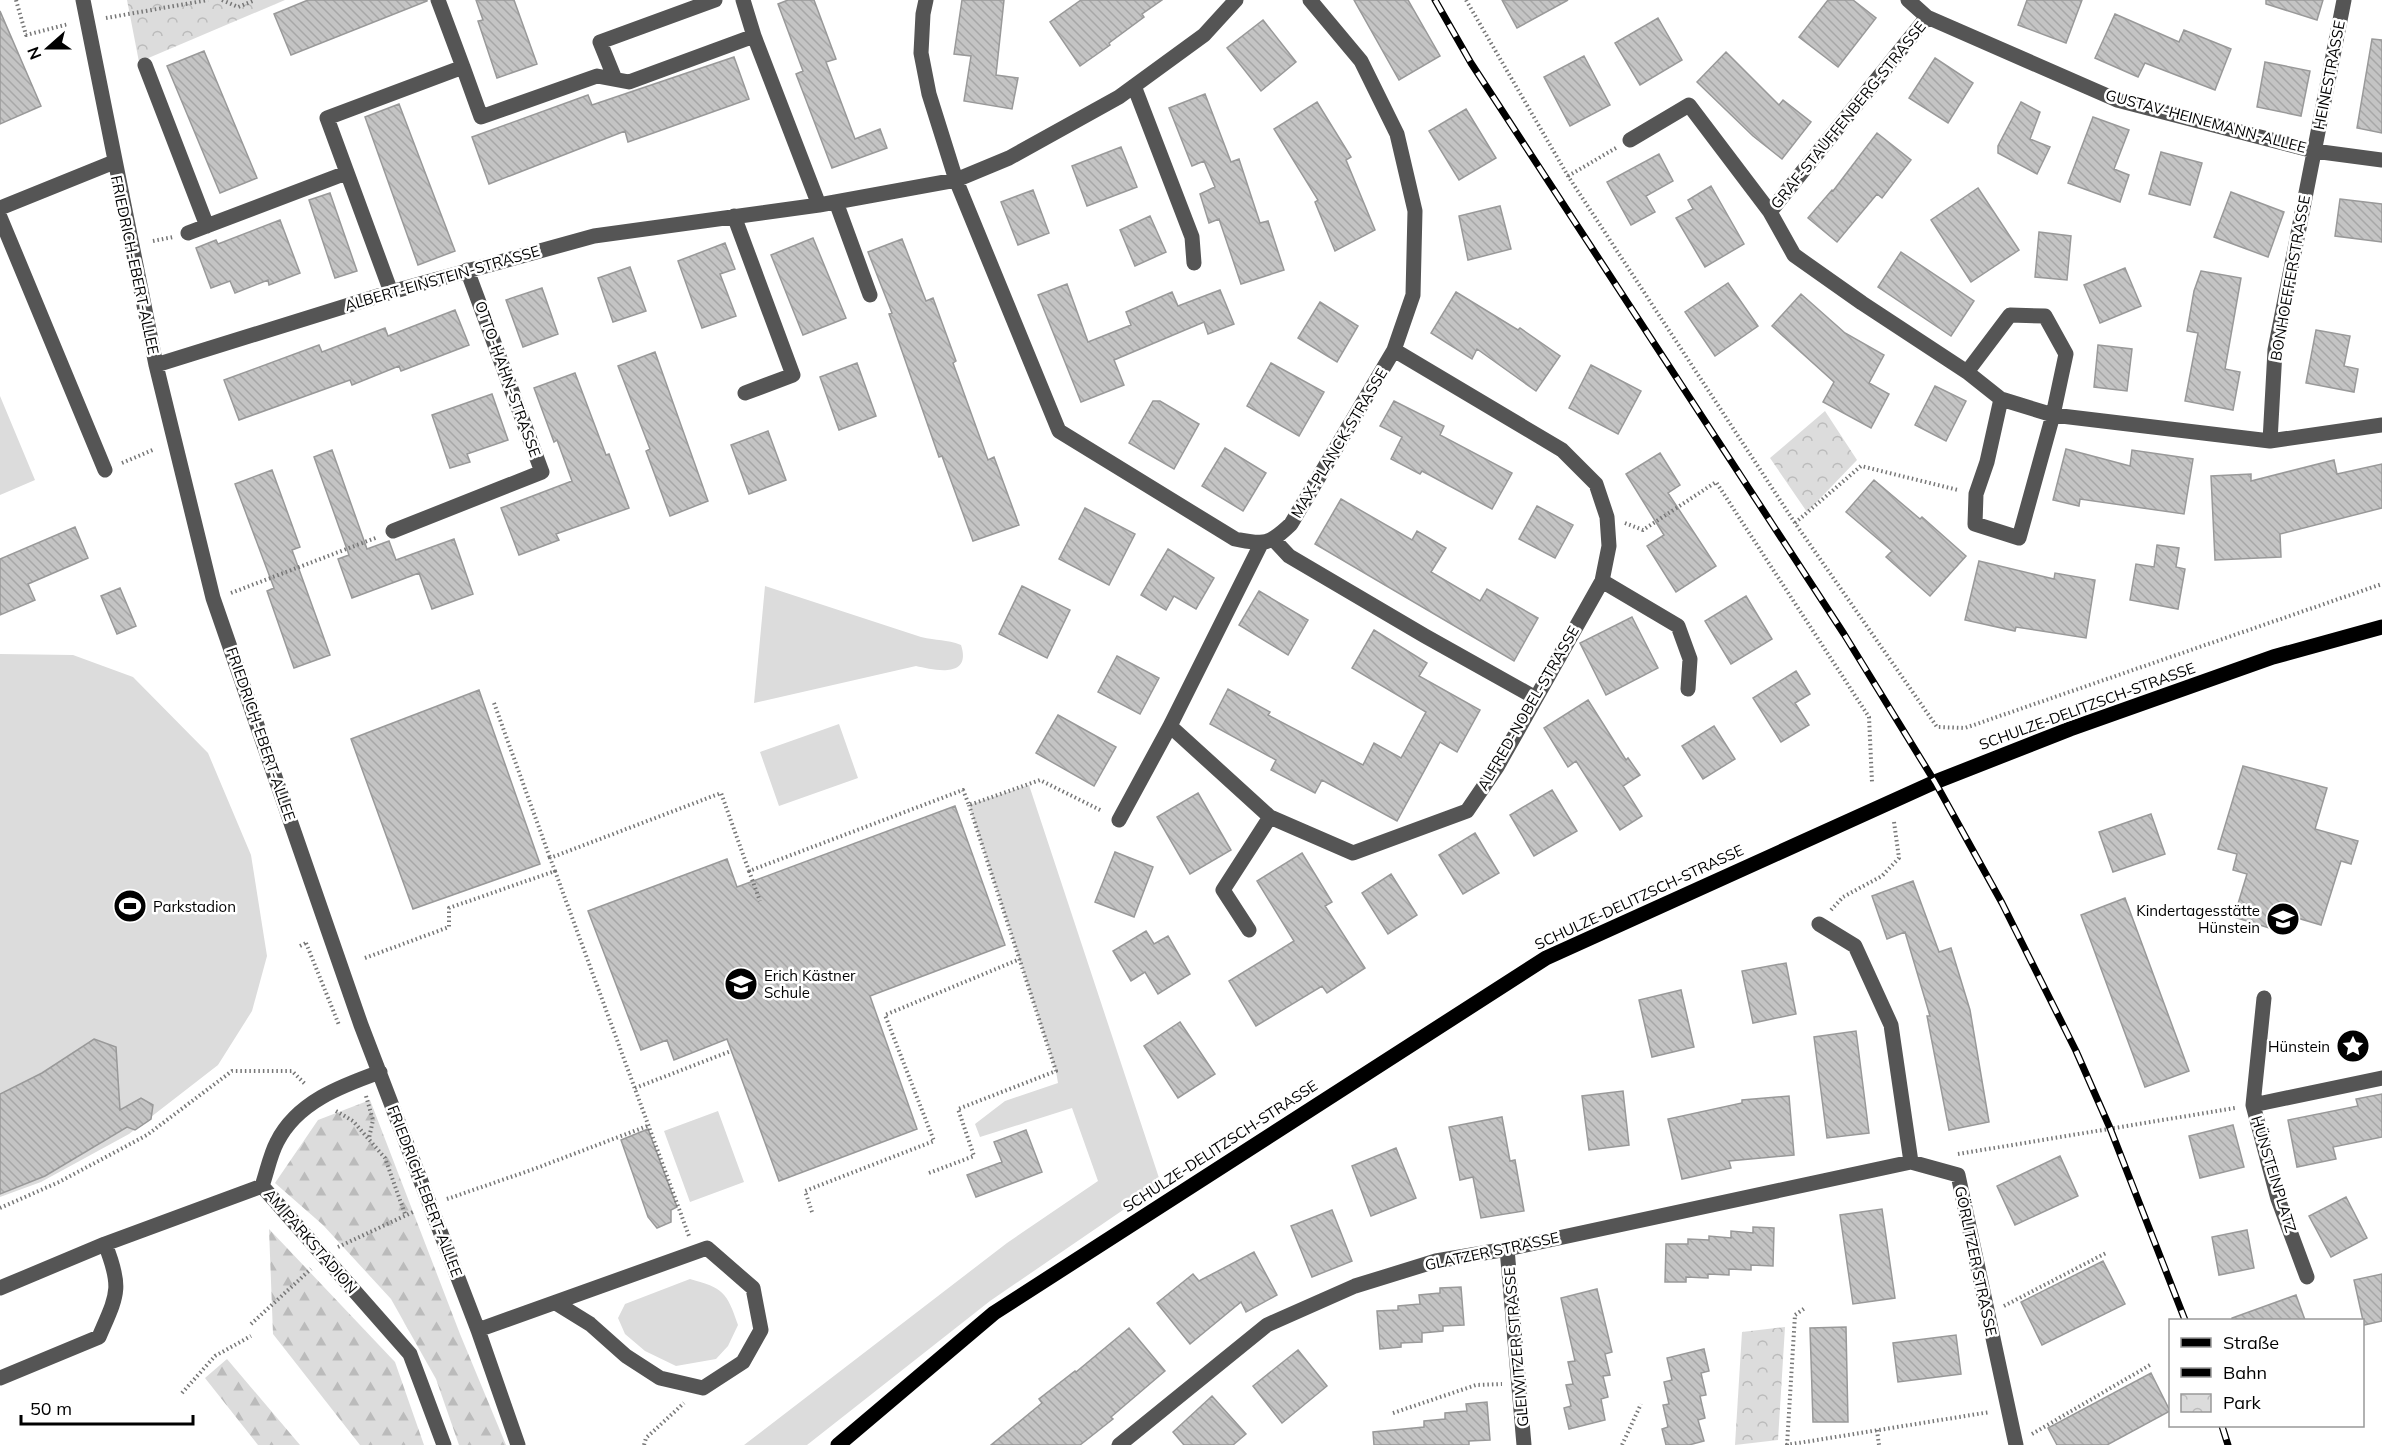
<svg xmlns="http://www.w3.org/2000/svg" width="2382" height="1445" viewBox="0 0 2382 1445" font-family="Mulish,sans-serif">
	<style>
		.green { fill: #dcdcdc }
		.forest { fill: url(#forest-firs) }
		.park { fill: url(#park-crowns) }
		.building { fill: url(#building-back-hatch); stroke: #999; stroke-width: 1.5 }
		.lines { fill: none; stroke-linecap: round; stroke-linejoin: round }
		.path { stroke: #777; stroke-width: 4; stroke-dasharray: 1.5 3; stroke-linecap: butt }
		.minor { stroke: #555; stroke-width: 15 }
		.major { stroke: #000; stroke-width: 15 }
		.rail-casing { stroke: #000; stroke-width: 7 }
		.rail { stroke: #fff; stroke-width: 4.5; stroke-dasharray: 14; stroke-linecap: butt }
		.labels { text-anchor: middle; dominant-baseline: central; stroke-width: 5; stroke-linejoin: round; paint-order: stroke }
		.street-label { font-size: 15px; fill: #000; stroke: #fff }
		.poi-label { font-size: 15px; fill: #000; stroke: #fff; text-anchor: start }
	</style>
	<defs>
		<pattern id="forest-firs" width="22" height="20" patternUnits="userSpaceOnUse" patternTransform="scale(1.5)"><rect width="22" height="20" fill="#dcdcdc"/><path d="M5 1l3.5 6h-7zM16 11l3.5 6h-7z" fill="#bbb"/></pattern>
		<pattern id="park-crowns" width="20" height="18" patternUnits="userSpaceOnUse" patternTransform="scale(1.5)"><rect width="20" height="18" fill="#dcdcdc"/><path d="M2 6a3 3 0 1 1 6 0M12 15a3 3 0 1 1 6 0" fill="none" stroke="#bbb"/></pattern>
		<pattern id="building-back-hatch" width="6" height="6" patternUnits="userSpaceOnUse" patternTransform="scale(1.5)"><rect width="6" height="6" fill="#c4c4c4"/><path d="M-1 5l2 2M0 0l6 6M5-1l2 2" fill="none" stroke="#a7a7a7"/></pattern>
	</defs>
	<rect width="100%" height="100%" fill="#fff"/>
	<path class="green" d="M0 396 35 480 0 495Z
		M765 586 921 637C937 641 946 639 961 645 972 679 934 670 916 666L754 703Z
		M0 654 73 655 133 677 208 753 251 855 267 956 252 1011 218 1065 129 1134 41 1182 0 1197Z
		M839 724 858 778 779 806 760 752Z
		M1029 785 1161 1184 990 1301 807 1445H744L1007 1243 1098 1181 1072 1108 980 1137 975 1124 1005 1101 1058 1083 1056 1071 969 805Z
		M718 1111 744 1182 690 1202 664 1131Z
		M690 1279C723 1288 727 1292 738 1325L728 1346 716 1359 676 1366 645 1351 625 1334 618 1318 625 1304Z"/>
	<path class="forest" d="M370 1100 460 1334 506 1445H459L436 1379 391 1299 323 1225 275 1183 318 1120Z
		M269 1229 395 1362 424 1445H360L273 1334Z
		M227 1359 300 1445H258L205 1378Z"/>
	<path class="park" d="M127 0H285L139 62Z
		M1825 411 1857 460 1807 512 1770 458Z
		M1785 1327 1778 1440 1735 1445 1742 1332Z"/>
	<path class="building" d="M308 0H427V1L291 55 274 14Z
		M476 0H514L537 64 497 78 478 21 483 20Z
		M788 0H814L836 59 826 62 855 139 880 129 887 148 832 168 796 74 803 71 778 4Z
		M962 0H1004L996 75 1018 78 1012 109 964 101 971 56 954 54Z
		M1081 0H1162L1142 14 1144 17 1109 43 1110 45 1080 66 1050 22Z
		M1354 0H1408L1440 56 1399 80Z
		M1502 0H1568L1517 28Z
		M1828 0H1853L1876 18 1838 67 1799 37Z
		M2027 0H2082L2066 43 2018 25Z
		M2266 0H2323L2317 20 2266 4Z
		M0 11 41 106 0 124Z
		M2115 14 2179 42 2184 30 2231 49 2215 90 2145 63 2138 77 2095 58Z
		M1658 18 1682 60 1640 85 1615 43Z
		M1263 20 1296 62 1261 91 1227 48Z
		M2372 39 2382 40V133L2357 128Z
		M204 51 257 178 220 193 167 66Z
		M1726 52 1779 105 1783 100 1811 122 1782 159 1753 136 1697 82Z
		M1584 56 1610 105 1570 126 1544 77Z
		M734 57 749 99 628 142 625 131 489 184 472 137 588 95 592 105Z
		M1935 58 1973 83 1948 123 1909 98Z
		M2265 62 2310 71 2301 116 2257 107Z
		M1205 94 1231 162 1239 159 1260 223 1268 221 1284 270 1241 284 1219 219 1209 223 1200 194 1215 187 1204 161 1192 166 1169 108Z
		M1317 102 1351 157 1346 160 1375 230 1335 251 1315 202 1318 200 1274 129Z
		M2021 102 2040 112 2030 139 2050 147 2037 174 1998 153V146Z
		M399 104 455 251 418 265 365 117Z
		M1466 109 1496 158 1459 180 1429 131Z
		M2093 117 2129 130 2114 169 2129 175 2120 202 2068 183Z
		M1877 133 1911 160 1882 198 1877 194 1837 242 1808 218 1832 190 1833 191Z
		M1121 147 1137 187 1087 206 1072 166Z
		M2161 152 2202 163 2190 205 2149 194Z
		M1659 154 1673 181 1646 196 1655 212 1631 225 1607 182Z
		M1711 186 1744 244 1705 267 1676 218 1693 209 1688 200Z
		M1978 188 2019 250 1971 282 1931 220Z
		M1033 190 1049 233 1018 245 1001 202Z
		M2231 192 2284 212 2268 257 2214 237Z
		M330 193 357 271 335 278 309 200Z
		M2340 199 2382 204V242L2335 236Z
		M1500 206 1511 249 1468 260 1459 216Z
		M1150 216 1166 252 1135 266 1120 230Z
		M280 220 300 273 269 285 268 280 235 293 230 281 211 288 196 248 216 240 218 244Z
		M2039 232 2071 236 2067 280 2035 277Z
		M813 238 846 318 803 335 771 255Z
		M902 239 926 301 933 298 956 361 953 363 988 460 994 457 1019 525 973 541 942 456 939 457 889 314 892 313 868 252Z
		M725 243 735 269 720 274 736 316 702 328 678 261Z
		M1901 252 1974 301 1951 336 1878 287Z
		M630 267 646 311 613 322 598 278Z
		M2125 268 2141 306 2100 323 2084 285Z
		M2201 271 2241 278 2225 369 2240 372 2233 410 2185 401 2198 333 2187 331 2194 291Z
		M1728 283 1758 326 1715 356 1685 312Z
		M1067 284 1088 342 1131 325 1126 312 1172 292 1178 306 1220 290 1234 324 1208 334 1204 322 1114 360 1124 385 1081 402 1038 295Z
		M542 288 558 334 523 347 506 300Z
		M1456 292 1518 330 1520 328 1560 356 1536 391 1477 349 1472 359 1431 333Z
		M1801 294 1845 333 1884 355 1869 383 1889 394 1871 428 1823 402 1834 382 1772 326Z
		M1320 302 1358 326 1337 362 1298 338Z
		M455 310 469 345 401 371 399 366 352 385 350 380 239 420 224 380 319 345 322 352 385 328 388 336Z
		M2316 330 2350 336 2344 366 2358 369 2354 392 2306 383Z
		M2098 345 2132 349 2127 391 2094 387Z
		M655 352 708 501 670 516 646 451 650 449 618 366Z
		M857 363 876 416 839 430 820 377Z
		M1271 363 1324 392 1299 436 1247 406Z
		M1591 365 1641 391 1618 434 1569 408Z
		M575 373 606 455 609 454 629 508 556 534 559 540 519 555 501 508 572 481 557 440 554 442 534 388Z
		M1935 386 1966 401 1946 441 1915 425Z
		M492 394 508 440 467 454 470 462 450 468 432 415Z
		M1153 401H1160L1199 424 1174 469 1129 443Z
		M1394 401 1444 426 1440 435 1512 473 1492 509 1422 471 1420 474 1391 459 1402 437 1380 426Z
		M768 431 786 480 749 494 731 445Z
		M1225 448 1266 473 1243 511 1202 486Z
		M2066 449 2130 466 2132 450 2193 459 2184 514 2080 499 2079 506 2053 500Z
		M332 450 367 549 389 541 396 560 454 539 473 594 432 609 419 573 352 598 338 559 349 555 314 457Z
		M1660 453 1680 485 1668 493 1716 566 1676 592 1647 546 1664 535 1626 474Z
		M2334 460 2337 474 2382 464V508L2280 534 2281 557 2215 560 2211 476 2251 474V481Z
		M272 470 300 547 292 550 330 655 294 668 267 591 274 588 235 484Z
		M1874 480 1920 519 1922 517 1966 556 1930 596 1886 557 1892 551 1846 512Z
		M1341 499 1412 540 1417 531 1446 548 1431 572 1480 601 1487 589 1538 618 1514 661 1315 544Z
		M1537 506 1573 525 1555 558 1519 539Z
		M1085 508 1135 534 1109 585 1059 559Z
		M75 527 88 558 28 584 35 600 0 615V559Z
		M2157 545 2179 548 2176 567 2185 569 2178 609 2130 600 2136 564 2154 567Z
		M1168 549 1214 578 1196 609 1174 596 1166 610 1141 595Z
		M1979 561 2054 579 2055 573 2095 580 2086 638 2016 627 2015 631 1965 620Z
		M1022 586 1070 610 1047 658 999 634Z
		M120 588 136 626 117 634 101 596Z
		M1259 591 1308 620 1288 655 1239 625Z
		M1746 596 1772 639 1731 664 1705 621Z
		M1632 617 1658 668 1606 695 1580 643Z
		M1374 630 1427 663 1419 676 1480 710 1457 752 1440 742 1397 821 1322 780 1315 793 1271 770 1276 760 1210 724 1228 689 1270 712 1268 715 1363 765 1374 743 1401 758 1426 712 1352 668Z
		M1117 656 1159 678 1140 714 1098 692Z
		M1796 671 1810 694 1795 703 1809 725 1781 742 1753 698Z
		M479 690 540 864 413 909 351 739Z
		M1588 700 1626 760 1628 758 1640 775 1623 786 1642 816 1620 830 1576 761 1568 767 1544 728Z
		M1058 715 1116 747 1094 786 1036 753Z
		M1714 726 1735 759 1703 779 1682 746Z
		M2243 766 2327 788 2315 829 2358 841 2351 864 2341 861 2321 925 2284 914 2279 931 2234 917 2247 874 2233 870 2237 854 2218 849Z
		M1552 790 1577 831 1534 856 1510 815Z
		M1198 793 1231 850 1190 874 1157 817Z
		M955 806 1005 945 870 996 917 1129 779 1181 727 1039 674 1060 667 1040 641 1050 588 911 727 859 737 887Z
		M2151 814 2165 854 2113 872 2099 832Z
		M1475 833 1499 873 1463 894 1439 855Z
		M1115 852 1153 867 1134 917 1095 902Z
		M1302 853 1332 902 1325 906 1365 968 1327 993 1322 986 1256 1026 1229 981 1294 941 1257 881Z
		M1391 874 1417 915 1388 934 1362 893Z
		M1913 881 1939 952 1951 948 1970 1010 1989 1122 1949 1130 1927 1016H1930L1905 932 1887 939 1872 896Z
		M2125 898 2189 1071 2145 1087 2081 915Z
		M1146 931 1154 944 1168 936 1190 974 1158 994 1145 972 1131 981 1113 951Z
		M1786 963 1796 1014 1753 1023 1742 971Z
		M1681 990 1694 1047 1652 1057 1639 1000Z
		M1180 1022 1215 1074 1178 1098 1144 1046Z
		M1856 1031 1869 1133 1827 1138 1814 1037Z
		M94 1039 116 1047 120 1110 141 1098 153 1105 151 1119 135 1130 127 1127 45 1176 0 1194V1094L42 1073Z
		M1623 1091 1629 1145 1589 1150 1582 1096Z
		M2382 1094V1137L2333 1147 2336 1159 2297 1167 2288 1120 2358 1106 2356 1099Z
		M1789 1096 1794 1155 1729 1161 1731 1168 1682 1179 1668 1119 1742 1103V1100Z
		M1502 1117 1510 1161 1515 1160 1524 1211 1481 1218 1473 1177 1460 1180 1449 1127Z
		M2233 1125 2244 1167 2200 1178 2189 1136Z
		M648 1129 677 1207 671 1210V1222L657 1228 648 1217 621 1140Z
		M1026 1130 1042 1172 976 1197 967 1175 1002 1162 994 1142Z
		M1396 1148 1416 1198 1371 1216 1352 1166Z
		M2060 1156 2078 1196 2015 1225 1997 1186Z
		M2346 1197 2367 1238 2331 1257 2309 1216Z
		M1882 1209 1895 1298 1853 1304 1840 1215Z
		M1332 1210 1352 1261 1312 1277 1291 1226Z
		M1753 1227 1774 1228 1773 1266 1751 1265V1270L1729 1269V1275L1708 1274V1278L1686 1277V1282H1665L1666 1244H1688V1239L1709 1240V1236L1731 1238V1231L1753 1233Z
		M2247 1230 2254 1268 2219 1275 2212 1237Z
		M1254 1252 1277 1295 1246 1312 1241 1302 1190 1344 1157 1303 1193 1274 1199 1281Z
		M2103 1261 2125 1304 2042 1345 2021 1302Z
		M2382 1274V1321L2364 1325 2354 1280Z
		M1461 1287 1464 1325 1443 1326V1331L1422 1333V1342L1401 1343V1347L1380 1349 1377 1311 1398 1310V1306L1420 1304 1419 1295 1440 1293V1288Z
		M1597 1289 1612 1352 1605 1354 1610 1375 1603 1376 1608 1397 1601 1399 1605 1420 1569 1429 1564 1408 1571 1406 1566 1385 1573 1384 1568 1362 1575 1361 1561 1298Z
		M2296 1295 2305 1320H2232V1318Z
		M1846 1327 1848 1422H1813L1810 1328Z
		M1129 1328 1165 1371 1111 1417 1113 1419 1080 1445H991L1042 1403 1039 1399 1075 1371 1076 1372Z
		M1956 1335 1961 1374 1898 1382 1893 1343Z
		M1704 1349 1709 1371 1701 1373 1706 1395 1700 1396 1705 1418 1698 1420 1704 1441 1689 1445H1666L1662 1429 1668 1427 1663 1405 1669 1404 1664 1382 1672 1380 1667 1358Z
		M1298 1350 1327 1386 1282 1423 1253 1386Z
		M2151 1373 2170 1411 2107 1445H2057L2048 1428Z
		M1212 1396 1246 1434 1233 1445H1184L1173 1432Z
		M1487 1402 1490 1440 1469 1441V1445H1374L1373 1432 1424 1427V1421L1445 1419V1413L1467 1411 1466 1404Z"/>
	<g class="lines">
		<path class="path" d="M16 0 26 35 69 24
			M222 0 238 7 255 0
			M1466 0 1568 176 1795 523 1937 727 1965 728 2382 584
			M106 18 208 0
			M1568 176 1616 148
			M153 241 173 237
			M122 463 155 449
			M1625 523 1643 530 1716 482 1869 717 1872 782
			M1795 523 1861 466 1958 490
			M231 593 378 537
			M494 703 550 858
			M555 871 689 1236
			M749 871 760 901
			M1831 910 1843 897 1882 876 1899 858 1894 822
			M306 943 339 1025
			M300 946 308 942
			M365 958 449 927V908L555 871 550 858 721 793 749 871 963 790 969 805 1040 780 1102 811
			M635 1088 731 1051
			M366 1096 373 1120 369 1138
			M336 1111 353 1121 385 1158 405 1214
			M1958 1154 2235 1108
			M929 1173 974 1156 958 1109 1056 1071 969 805
			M447 1199 534 1169 650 1125
			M0 1208 59 1182 147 1135 232 1071H292L306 1085
			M812 1212 805 1191 934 1141 885 1015 1020 959
			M338 1247 415 1211
			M2004 1306 2106 1253
			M251 1324 311 1269
			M182 1393 215 1356 251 1336
			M1393 1413 1476 1385 1502 1384
			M1877 1430 1879 1445
			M2032 1434 2150 1365
			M644 1445 646 1438 684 1403
			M1622 1445 1641 1404
			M1786 1445 1990 1412
			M1787 1445 1795 1315 1805 1308"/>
		<path class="minor" d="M83 0 156 365 213 598 361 1025 478 1330 518 1445
			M438 0 463 67
			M743 0 754 36
			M926 0 923 14 921 53 929 94 956 180 1059 431 1235 539C1265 545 1269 545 1291 524L1394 350 1413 295 1415 211 1397 134 1361 61 1310 0
			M1908 0 1927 17 2117 100 2314 151 2382 160
			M145 65 207 226
			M615 79 600 42 715 0
			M1134 86 1192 237 1194 263
			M1630 140 1689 105 1770 212 1927 17
			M836 202 870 295
			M0 208 114 162
			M1770 212 1794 255 1862 303 1967 372 2001 399 1987 462 1976 494 1975 524 2019 538 2053 415 2066 354 2045 316 2010 315 1967 372
			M734 216 793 375 745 393
			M0 217 105 470
			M188 233 346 173
			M391 292 327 118 463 67 481 117 597 76 629 82 754 36 819 205
			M156 365 391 292 594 236 819 205 956 180 1009 158 1119 97 1204 35 1236 0
			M2001 399 2053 415 2270 441 2382 425
			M2270 441 2275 350 2344 0
			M393 531 542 472 467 270
			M1274 540 1289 556 1425 636 1534 697
			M1261 544 1170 726 1270 817 1353 853 1467 811 1497 767 1602 581 1609 546 1607 517 1596 484 1562 450 1394 350
			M1602 581 1678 626 1690 659 1688 689
			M1119 820 1170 726
			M1819 924 1855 946 1891 1025 1911 1162 1958 1175 2016 1445
			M1249 930 1223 890 1270 817
			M2264 998 2253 1105 2278 1199 2307 1277
			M380 1072C341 1086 297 1102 277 1142 270 1155 267 1172 262 1186L410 1354 444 1445
			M2253 1105 2382 1078
			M1507 1249 1524 1445
			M0 1288 105 1244 262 1186
			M478 1330 707 1248 753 1288 761 1330 743 1362 703 1388 660 1378 626 1356 590 1324 556 1303
			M0 1378 99 1337C117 1295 123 1289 105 1244
			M1119 1445 1267 1325 1355 1286 1436 1261 1507 1249 1911 1162"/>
		<path class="major" d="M838 1445 994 1313 1546 958 1935 782 2070 729 2273 657 2382 627"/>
		<g class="rail-casing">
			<path id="rail" d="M1435 0 1471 63 1844 634 1935 782 2002 903 2076 1051 2110 1128 2185 1320
				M2222 1426 2228 1445"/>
		</g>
		<use href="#rail" class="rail"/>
	</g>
	<defs>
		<g id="stadium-disc" transform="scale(1.725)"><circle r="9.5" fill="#000" stroke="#fff"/><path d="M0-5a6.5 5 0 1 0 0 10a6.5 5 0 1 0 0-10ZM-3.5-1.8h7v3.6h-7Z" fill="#fff"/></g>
		<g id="school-disc" transform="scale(1.725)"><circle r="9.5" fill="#000" stroke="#fff"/><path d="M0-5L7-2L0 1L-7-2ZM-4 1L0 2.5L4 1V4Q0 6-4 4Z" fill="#fff"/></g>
		<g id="sight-disc" transform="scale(1.725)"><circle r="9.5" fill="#000" stroke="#fff"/><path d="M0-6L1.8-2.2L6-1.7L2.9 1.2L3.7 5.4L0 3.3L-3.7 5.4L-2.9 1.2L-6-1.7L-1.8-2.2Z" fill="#fff"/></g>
	</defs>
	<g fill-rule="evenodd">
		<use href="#stadium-disc" x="130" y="906"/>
		<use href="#school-disc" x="2283" y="919"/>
		<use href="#school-disc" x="741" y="984"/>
		<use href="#sight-disc" x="2353" y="1046"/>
	</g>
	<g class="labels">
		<g class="street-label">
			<text transform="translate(2329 75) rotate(-79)">HEINESTRASSE</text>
			<text transform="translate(1848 115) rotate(-51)">GRAF-STAUFFENBERG-STRASSE</text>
			<text transform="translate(2206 121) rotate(15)">GUSTAV-HEINEMANN-ALLEE</text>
			<text transform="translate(135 265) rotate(78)">FRIEDRICH-EBERT-ALLEE</text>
			<text transform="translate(442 278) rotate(-16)">ALBERT-EINSTEIN-STRASSE</text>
			<text transform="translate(2290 278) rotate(-80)">BONHOEFFERSTRASSE</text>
			<text transform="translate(508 379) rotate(70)">OTTO-HAHN-STRASSE</text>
			<text transform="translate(1339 443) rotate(-59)">MAX-PLANCK-STRASSE</text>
			<text transform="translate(2087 706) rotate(-20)">SCHULZE-DELITZSCH-STRASSE</text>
			<text transform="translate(1528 708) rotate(-60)">ALFRED-NOBEL-STRASSE</text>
			<text transform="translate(261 734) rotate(71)">FRIEDRICH-EBERT-ALLEE</text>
			<text transform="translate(1639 897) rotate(-25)">SCHULZE-DELITZSCH-STRASSE</text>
			<text transform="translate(1220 1146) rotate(-33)">SCHULZE-DELITZSCH-STRASSE</text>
			<text transform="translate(2274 1174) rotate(73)">HÜNSTEINPLATZ</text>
			<text transform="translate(425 1191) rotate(69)">FRIEDRICH-EBERT-ALLEE</text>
			<text transform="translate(311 1241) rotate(49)">AM PARKSTADION</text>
			<text transform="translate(1492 1251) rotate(-12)">GLATZER STRASSE</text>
			<text transform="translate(1976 1261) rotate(78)">GÖRLITZER STRASSE</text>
			<text transform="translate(1516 1347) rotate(-95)">GLEIWITZER STRASSE</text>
		</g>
		<g class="poi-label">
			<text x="153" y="906">Parkstadion</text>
			<text x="2260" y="910" text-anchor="end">Kindertagesstätte<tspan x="2260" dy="17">Hünstein</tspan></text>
			<text x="764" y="975">Erich Kästner<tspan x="764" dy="17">Schule</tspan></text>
			<text x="2330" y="1046" text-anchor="end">Hünstein</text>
		</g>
	</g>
	<rect x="2169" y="1319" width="195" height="108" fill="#ffffff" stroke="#999999" stroke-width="1.5"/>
	<rect x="2181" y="1338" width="30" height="9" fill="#000000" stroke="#999999" stroke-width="1.5"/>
	<text x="2223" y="1349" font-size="18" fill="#000000">Straße</text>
	<rect x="2181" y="1368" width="30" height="9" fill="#000000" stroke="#999999" stroke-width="1.5"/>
	<text x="2223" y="1379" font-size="18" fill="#000000">Bahn</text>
	<rect x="2181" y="1394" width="30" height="18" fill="url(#park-crowns)" stroke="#999999" stroke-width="1.5"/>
	<text x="2223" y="1409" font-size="18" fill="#000000">Park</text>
	<g transform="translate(48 48) rotate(249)" stroke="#ffffff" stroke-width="4.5" paint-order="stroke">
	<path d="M0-4.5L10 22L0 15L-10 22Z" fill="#000000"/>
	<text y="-9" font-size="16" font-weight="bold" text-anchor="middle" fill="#000000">N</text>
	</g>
	<path d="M21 1415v9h172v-9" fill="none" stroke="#000000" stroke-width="3"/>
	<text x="30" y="1415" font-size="18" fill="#000000" stroke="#ffffff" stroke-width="4.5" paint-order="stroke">50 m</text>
</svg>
